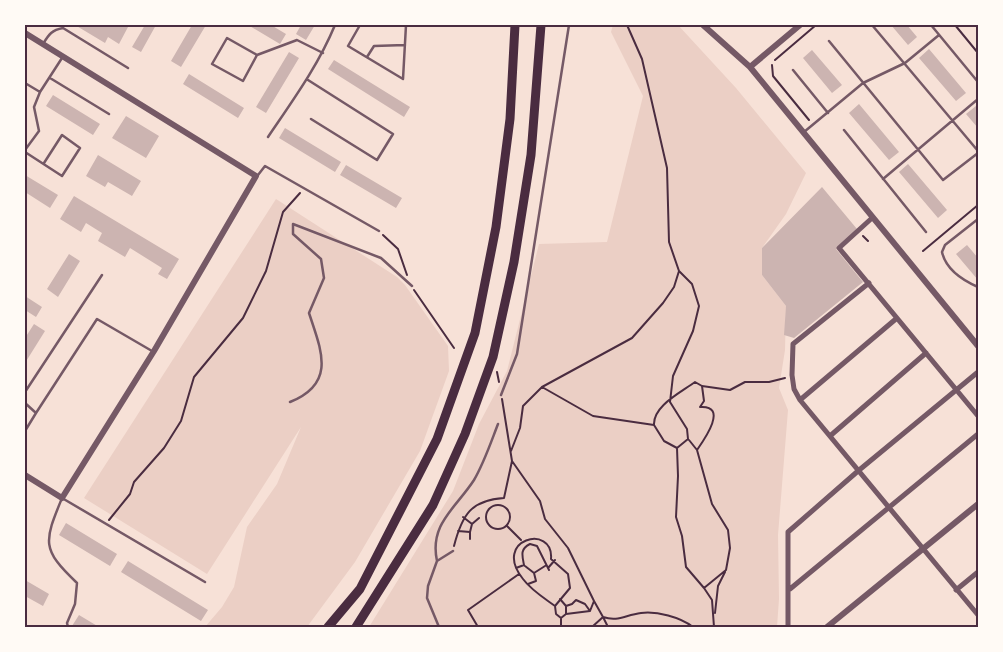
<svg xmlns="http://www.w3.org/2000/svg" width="1003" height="652" viewBox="0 0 1003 652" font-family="Montserrat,sans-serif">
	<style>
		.green { fill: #ebcfc5 }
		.building { fill: #ccb4b1 }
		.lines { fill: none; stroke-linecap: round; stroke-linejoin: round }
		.path { stroke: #4a2c40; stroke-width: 2 }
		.service { stroke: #755966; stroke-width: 2.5 }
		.minor { stroke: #755966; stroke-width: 5 }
		.tertiary { stroke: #755966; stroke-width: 6 }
		.motorway { stroke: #4a2c40; stroke-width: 9 }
		.neatline { fill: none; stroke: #4a2c40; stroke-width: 2 }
	</style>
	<rect width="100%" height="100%" fill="#f7e1d7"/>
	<path class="green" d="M613 25H678L736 88 806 173 786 214 762 248V275L786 306 785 350 779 388 788 410 778 535 779 599 777 627H369L453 491 479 424 507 371 539 244 607 242 643 96 611 32Z
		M276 199 397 277 405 285 448 346 449 371 420 451 355 562 307 627H205L222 607 234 587 247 527 277 484 301 427 207 574 84 498Z"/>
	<path class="building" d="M75 25H125L128 27 119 44 108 37 105 43Z
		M145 25H156L141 52 132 47Z
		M192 25H206L181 67 171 61Z
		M248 25H271L286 34 280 44Z
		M301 25H315L306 40 296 34Z
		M891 25H907L917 37 908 45Z
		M929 49 966 93 956 101 919 58Z
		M812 50 842 85 832 93 803 58Z
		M289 52 299 58 266 113 256 107Z
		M334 60 410 107 404 117 328 69Z
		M189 74 244 108 238 118 183 84Z
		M53 95 100 124 93 135 46 106Z
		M859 104 899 152 889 160 849 113Z
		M976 106 978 108V128L966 114Z
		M126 116 159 136 146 158 112 138Z
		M285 128 341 162 335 172 279 138Z
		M98 155 141 181 132 196 108 182 105 187 86 176Z
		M908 164 947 210 938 218 899 172Z
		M346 165 402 198 396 208 340 175Z
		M25 175 58 195 50 208 25 192Z
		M822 187 857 229 836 249 863 282 794 338 784 335 786 306 762 275V248Z
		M74 196 179 259 167 279 158 274 162 268 130 248 125 257 98 241 102 233 86 223 81 232 60 219Z
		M967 245 978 258V280L956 254Z
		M69 254 80 261 58 297 47 289Z
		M25 296 42 307 36 317 25 310Z
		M34 324 45 331 25 363V338Z
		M66 523 117 554 110 566 59 535Z
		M128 561 208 610 201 621 121 572Z
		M25 580 49 594 43 606 25 596Z
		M79 615 99 627 72 626Z"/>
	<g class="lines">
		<path class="path" d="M627 25 642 59 667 168 669 242 679 271 692 284 699 306 693 331 673 376 670 402 687 429 688 439 677 448
			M955 25 978 53
			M775 60 816 25
			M772 65 773 76 809 120
			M383 235 398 249 407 275
			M863 236 868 241
			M923 251 978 205
			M414 290 454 348
			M497 372 499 382
			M542 387 632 338 663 303 674 287 679 271
			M654 425C653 406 680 393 695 382L702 386
			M689 440 697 450
			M511 451 520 428 523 406 542 387 593 416 654 425 664 441 677 448 678 476 676 517 682 536 686 567 704 588
			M512 461 540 501 545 519 568 548 594 601 590 611 566 614 561 618 556 614 555 606 570 588 568 574 551 559C554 523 491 539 523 579 531 590 544 598 555 606
			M486 517a12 12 0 1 1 24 0a12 12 0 1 1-24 0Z
			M463 517 472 524 479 518
			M109 520 130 494 134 482 164 448 181 421 194 377 243 318 266 271 283 212 300 193
			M507 526 521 540
			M458 531 470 532 472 524
			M470 539V532
			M454 546C462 515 471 500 504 498L512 461 502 399
			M525 566 534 573 545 566
			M516 568 524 565C522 555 520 549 530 544L537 546 549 570
			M548 568 555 560
			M528 584 536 581 534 573
			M560 599 566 606V614
			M594 601 603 617C618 622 625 615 641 613 657 611 680 617 693 627
			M566 606 572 604 576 600 585 604 590 611
			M715 613 718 586 725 572
			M561 618V627
			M478 627 468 610 519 574
			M592 627 603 617 608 627
			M714 627 712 600 704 588 726 570 730 548 728 530 712 504 697 450C704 440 729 405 700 407L704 401 702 386 730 390 745 382H769L785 378"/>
		<path class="service" d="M360 25 348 46 403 79 406 25
			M872 25 978 151
			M931 25 978 82
			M227 38 257 55 243 81 212 64Z
			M829 41 943 180 978 153
			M43 44C49 34 52 30 63 28L128 68
			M257 55 297 40 323 53
			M367 57 374 46 405 45
			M793 70 828 113
			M50 78 109 114
			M308 80 393 134 377 160 311 119
			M25 83 40 92
			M844 130 926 232
			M804 132 863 83 905 63 939 35
			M268 137C293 100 318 66 335 25
			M25 150 39 131 34 107 40 92 62 58
			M25 152 62 176 80 148 62 135 44 163
			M258 175 265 166 379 231
			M883 179 978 99
			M978 219 945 245 942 252C946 270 962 280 978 287
			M25 392 102 275
			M501 395 517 354 569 25
			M290 402C337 383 321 350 309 313L324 278 321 259 293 234V224L381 258 412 286
			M25 403 36 413 25 431
			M36 413 97 319 152 351
			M453 551 437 561C429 524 456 508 474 480 484 463 491 442 498 424
			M437 561 428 586 427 598 439 627
			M68 627 67 623 75 604 77 583C41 549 44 542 62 498L205 582"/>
		<path class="minor" d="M872 218 839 248 978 416
			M869 283 793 344 792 375 794 389 800 400 978 615
			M800 400 897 318
			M830 436 926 353
			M790 589 978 434
			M956 590 978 572
			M788 627V532L858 471 978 372"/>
		<path class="tertiary" d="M703 25 750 67 978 346
			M25 33 256 176 154 351 62 498 25 475
			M750 67 800 25
			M827 627 978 504"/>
		<path class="motorway" d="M328 627 360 589 437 439 475 333 496 227 510 119 515 25
			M356 627 433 505 465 434 493 357 514 262 531 155 541 25"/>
	</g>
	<rect width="1003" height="652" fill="none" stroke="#fffaf5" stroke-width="52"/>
	<rect x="26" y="26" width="951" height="600" class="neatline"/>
</svg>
